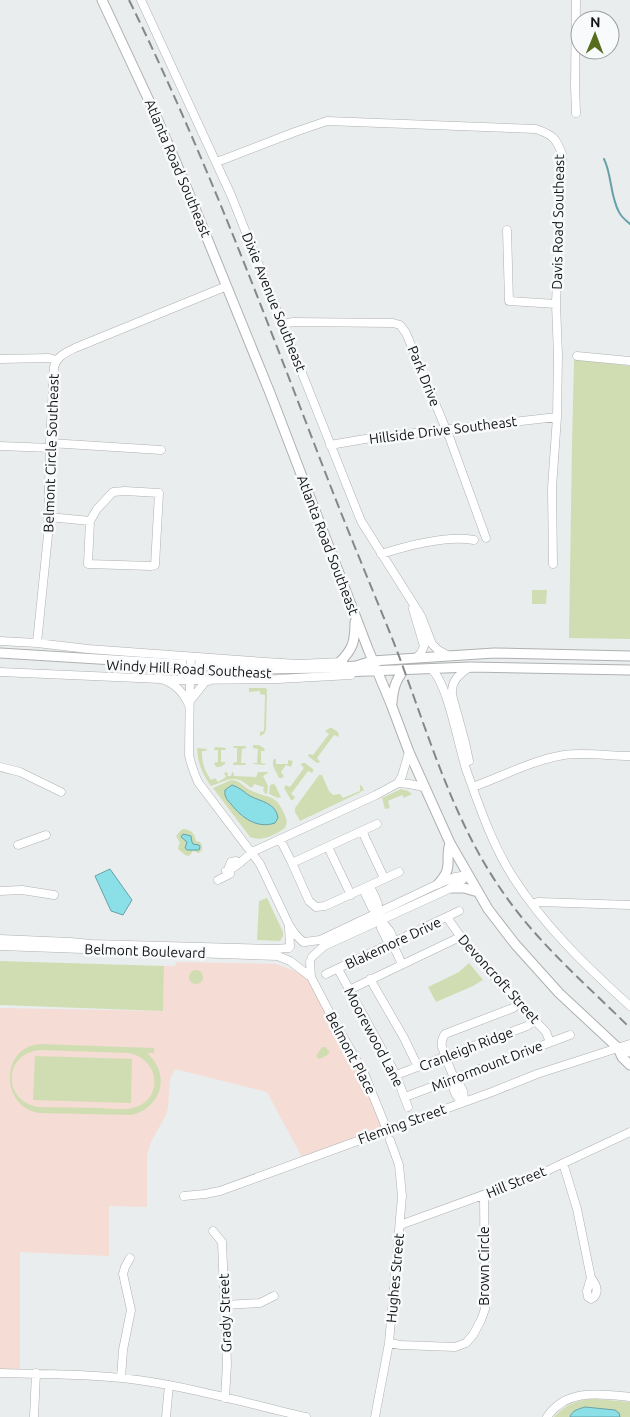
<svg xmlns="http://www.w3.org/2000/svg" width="630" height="1417" viewBox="0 0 630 1417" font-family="Ubuntu,sans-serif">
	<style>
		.education { fill: #f5dcd4 }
		.green { fill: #d0ddb2; fill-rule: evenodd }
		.water { fill: #8be0e8; stroke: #67a2a8 }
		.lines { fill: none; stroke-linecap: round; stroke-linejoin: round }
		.stream { stroke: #67a2a8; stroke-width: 2 }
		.minor-casing { stroke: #aeb0b2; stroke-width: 9 }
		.major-casing { stroke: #aeb0b2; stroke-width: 11 }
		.minor { stroke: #fff; stroke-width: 8 }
		.major { stroke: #fff; stroke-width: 9 }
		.rail { stroke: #868888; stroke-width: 2; stroke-dasharray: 10 5; stroke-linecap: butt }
		.minor-bridge-casing { stroke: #aeb0b2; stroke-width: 9; stroke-linecap: butt }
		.minor-bridge { stroke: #fff; stroke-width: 8 }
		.labels { text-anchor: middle; stroke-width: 5; stroke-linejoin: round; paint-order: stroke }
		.street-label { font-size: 14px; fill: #121313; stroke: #f8fafc }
	</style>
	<rect width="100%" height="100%" fill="#eaedee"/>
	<!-- education -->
	<path class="education" d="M176 962 276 964 311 977 357 1061 387 1130 304 1161 267 1092 175 1069 170 1079 168 1108 166 1115 151 1142 147 1155V1207L109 1206V1256L20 1252V1373H0V1008L163 1011 164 966H175Z"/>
	<!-- green -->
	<path class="green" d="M574 359 630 366V639L569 638 572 442Z
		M532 590H547L546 604H532Z
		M249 688H266L267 690 266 730 264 734 260 736V732L264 731 265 695 260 694V691L249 692Z
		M330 728H332L338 732 339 737 334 735 317 758 320 762 317 763 309 757 308 755 310 754 313 755 329 734 325 731Z
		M253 745H259L264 748 265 751H261V763L266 764 265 765 253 764V763H257L258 749 253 748Z
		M234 746H246V748L242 749 241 763H246L245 765H233V763L237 762V748H233Z
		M215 747 226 748 225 750H221V762H225V764L220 767H216L214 763 218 762V750H214Z
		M198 748 207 749 206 751H202C202 763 204 770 211 780L215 778 218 782 226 777 224 773 227 772 228 776H231L232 772H233L234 776 256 777 258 772H267L268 773 263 776 268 786 267 794 264 793 265 792 263 791 264 787 254 784 253 787H251V788C235 773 229 780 211 786 202 774 198 763 197 749Z
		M274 759H276V764H288V760L293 761 291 767 286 765 281 772 284 776 282 778H279L273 766V761Z
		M302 763H305L313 769V772L312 773 308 771 291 794 295 797 293 800H291L284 788 286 785 290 787 304 768 301 765Z
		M319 775H322L329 791 333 795 340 794 343 798 360 791V785L362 786 364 791H361V792L300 821 295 812V808Z
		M231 780C241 780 244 788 252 791 269 799 275 793 284 813 286 818 288 822 285 828 275 835 262 842 250 837L213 788Z
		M273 784 275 785 281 797 278 798 269 794 270 785Z
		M401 789 408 791 412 794 404 798 402 795 388 801 390 808 385 809 382 798Z
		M183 829C190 829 195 833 196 841L200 842 202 845V850L199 853 193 851 189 856 185 855 178 849 179 844 180 843 176 836 180 831Z
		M267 898 283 932V936L280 941 257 940 259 901Z
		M0 961 164 966 163 1011 0 1005Z
		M469 963 483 980 473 986 436 1002 428 987 459 972Z
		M189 977a7 7 0 1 1 14 0a7 7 0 1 1-14 0Z
		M40 1044 154 1048V1053H147C171 1074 162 1107 132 1115L39 1113C0 1107 0 1047 40 1044ZM40 1050 128 1053C161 1058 164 1102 132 1108 122 1110 111 1109 101 1108 80 1108 59 1107 39 1107 2 1102 3 1053 40 1050Z
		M322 1047H325L330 1052 326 1056 319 1059 316 1056Z
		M35 1056 132 1059 131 1103 33 1100Z
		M596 1399 630 1402V1417H554C565 1404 579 1399 596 1399Z"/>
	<!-- water -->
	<path class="water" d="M232 785C239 787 244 792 250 796 262 802 276 803 278 818L275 823C257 829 242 818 231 804 227 800 224 796 225 790Z
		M183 834 191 836 192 842 193 844 199 845 200 847 199 850H187L185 848 187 842 181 837Z
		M110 869 132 900 123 915 111 911 95 876Z
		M585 1407 615 1410 619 1413 620 1417H570C572 1410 579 1409 585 1407Z"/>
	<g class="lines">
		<!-- stream -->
		<path class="stream" d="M604 159C612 175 610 196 619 212 621 217 627 221 630 224"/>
		<!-- minor casing -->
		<g class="minor-casing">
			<path id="minor" d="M141 0 231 195 361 521 421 616 432 644 438 650 449 656
				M576 113 575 86 576 0
				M217 162 295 132 327 121 536 129C553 135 556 138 562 154L556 304 558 355 557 417 552 488 553 564
				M507 230 509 301 556 304
				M283 324 293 322 393 323 400 325 406 333 450 439 486 538
				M577 356 630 361
				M0 359 49 358 56 360
				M50 443 161 450
				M330 445 371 438 557 417
				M0 446 51 448
				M125 491 159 493 155 565 151 566 88 564 90 521 97 509 113 492Z
				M49 517 90 521
				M381 554C406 546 448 535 474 540
				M413 609 424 646 421 653 416 658
				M0 641 37 643 88 649 265 662 298 664 343 662
				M37 643 48 535 50 443 54 367C57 356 65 353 75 348L227 286
				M431 669C448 682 459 750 467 772 480 808 492 844 513 877 544 926 587 967 630 1006
				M0 672 184 680 278 679 351 675
				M190 676 189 755C191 765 194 773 198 782L260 864 289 925 295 934 303 942
				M164 680C176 684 184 694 189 705
				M190 701 205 682 211 680
				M469 761 465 742 452 695C451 681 458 675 470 667
				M0 767 20 772 61 792
				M398 783 402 776 409 752
				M473 787C503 776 533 760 564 755 586 752 609 756 630 756
				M377 824 292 863 309 901 316 907 325 906 399 872
				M362 831 384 878
				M280 839 292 863
				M18 845 46 835
				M328 847 351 895
				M226 871C236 868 244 859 252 852L376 795 398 783 409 784 424 787
				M218 880 230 874 229 867 231 862 236 861 240 863
				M370 886C372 892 377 899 378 905 379 910 377 909 378 914 381 925 395 930 392 943
				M363 889 372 908 378 913
				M0 891 22 890 54 895
				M532 904 538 902 630 905
				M447 917C475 960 511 995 546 1032L550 1042
				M381 920V928L387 940 392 943 402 964
				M289 927 290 946
				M0 939 70 942 91 944 275 949 289 948
				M305 942 320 940 438 884 455 877 468 875
				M0 946 278 956 290 961 311 977
				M312 957 324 946 451 888 467 876
				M310 962 311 977 334 1021 364 1073 387 1130
				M338 969 396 1075 408 1107
				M326 974 459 911
				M370 979 404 1038 418 1067
				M349 990 460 937
				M396 1075 527 1026 535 1020
				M454 1079C451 1087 455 1097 463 1102 466 1088 459 1086 454 1077 449 1068 446 1057 442 1047 441 1042 442 1038 445 1034L513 1008 519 1003
				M405 1097 570 1035
				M563 1163 577 1209 591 1278
				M184 1196 205 1194 220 1191 492 1092 537 1074 630 1044
				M400 1225 538 1175 630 1132
				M213 1231 222 1242 227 1364 225 1398
				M591 1278C596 1284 599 1291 594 1297L591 1299 588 1297 587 1291Z
				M224 1305 260 1303 274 1296
				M389 1343 401 1345 455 1347 466 1343 473 1335 481 1320 485 1309 484 1195
				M0 1373C46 1374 93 1374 138 1380 195 1388 250 1404 306 1417
				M121 1378 123 1350 131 1310 123 1274 125 1267 130 1258
				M34 1417 36 1373
				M166 1417 169 1385
				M375 1417 389 1343 402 1196 399 1165 390 1140
				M547 1417C566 1388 600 1394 630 1397"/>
		</g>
		<!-- major casing -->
		<g class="major-casing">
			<path id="major" d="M102 0 152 107 183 179 270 393 368 649 391 704 409 752 450 843 488 909 515 944 559 993 618 1048 622 1057 630 1065
				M0 653 261 669 329 668 356 666 372 661 494 653 630 656
				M339 663C353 649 355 642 355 622
				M343 672 470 667 630 670
				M392 703C393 691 395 680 404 670
				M438 884C455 866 444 860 450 843
				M451 888H464L478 892
				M618 1048 630 1052"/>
		</g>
		<!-- minor -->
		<use href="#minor" class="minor"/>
		<!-- major -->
		<use href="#major" class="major"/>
		<!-- rail -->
		<path class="rail" d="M129 0C205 154 265 316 327 477 347 529 369 581 390 633 424 718 448 812 500 888 536 942 585 983 630 1028"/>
		<!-- minor-bridge casing -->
		<g class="minor-bridge-casing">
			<path id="minor-bridge" d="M190 673 191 660"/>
		</g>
		<!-- minor-bridge -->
		<use href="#minor-bridge" class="minor-bridge"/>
	</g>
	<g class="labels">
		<!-- street labels -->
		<g class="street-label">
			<text transform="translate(178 168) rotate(67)" y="5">Atlanta Road Southeast</text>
			<text transform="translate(558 222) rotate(-89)" y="5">Davis Road Southeast</text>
			<text transform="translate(274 302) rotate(68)" y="5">Dixie Avenue Southeast</text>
			<text transform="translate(424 376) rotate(68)" y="5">Park Drive</text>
			<text transform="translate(443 430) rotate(-7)" y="5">Hillside Drive Southeast</text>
			<text transform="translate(51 453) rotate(-88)" y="5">Belmont Circle Southeast</text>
			<text transform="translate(328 545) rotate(69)" y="5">Atlanta Road Southeast</text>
			<text transform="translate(189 669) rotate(3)" y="5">Windy Hill Road Southeast</text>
			<text transform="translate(393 943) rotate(-25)" y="5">Blakemore Drive</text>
			<text transform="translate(145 951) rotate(2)" y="5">Belmont Boulevard</text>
			<text transform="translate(499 979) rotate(48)" y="5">Devoncroft Street</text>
			<text transform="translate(374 1037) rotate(62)" y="5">Moorewood Lane</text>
			<text transform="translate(466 1049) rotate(-21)" y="5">Cranleigh Ridge</text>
			<text transform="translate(351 1053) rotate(62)" y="5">Belmont Place</text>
			<text transform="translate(487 1066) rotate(-21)" y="5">Mirrormount Drive</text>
			<text transform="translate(402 1124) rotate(-20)" y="5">Fleming Street</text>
			<text transform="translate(516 1182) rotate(-22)" y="5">Hill Street</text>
			<text transform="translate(484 1266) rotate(-90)" y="5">Brown Circle</text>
			<text transform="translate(395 1278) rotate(-85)" y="5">Hughes Street</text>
			<text transform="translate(225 1313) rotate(-92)" y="5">Grady Street</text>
		</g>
	</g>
	<!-- north arrow -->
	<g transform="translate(595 35) rotate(1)"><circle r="24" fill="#f8fafc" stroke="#9c9e9f"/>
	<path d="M0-4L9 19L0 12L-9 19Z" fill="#576d1c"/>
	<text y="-8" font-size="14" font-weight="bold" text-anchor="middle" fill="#121313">N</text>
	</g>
</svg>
